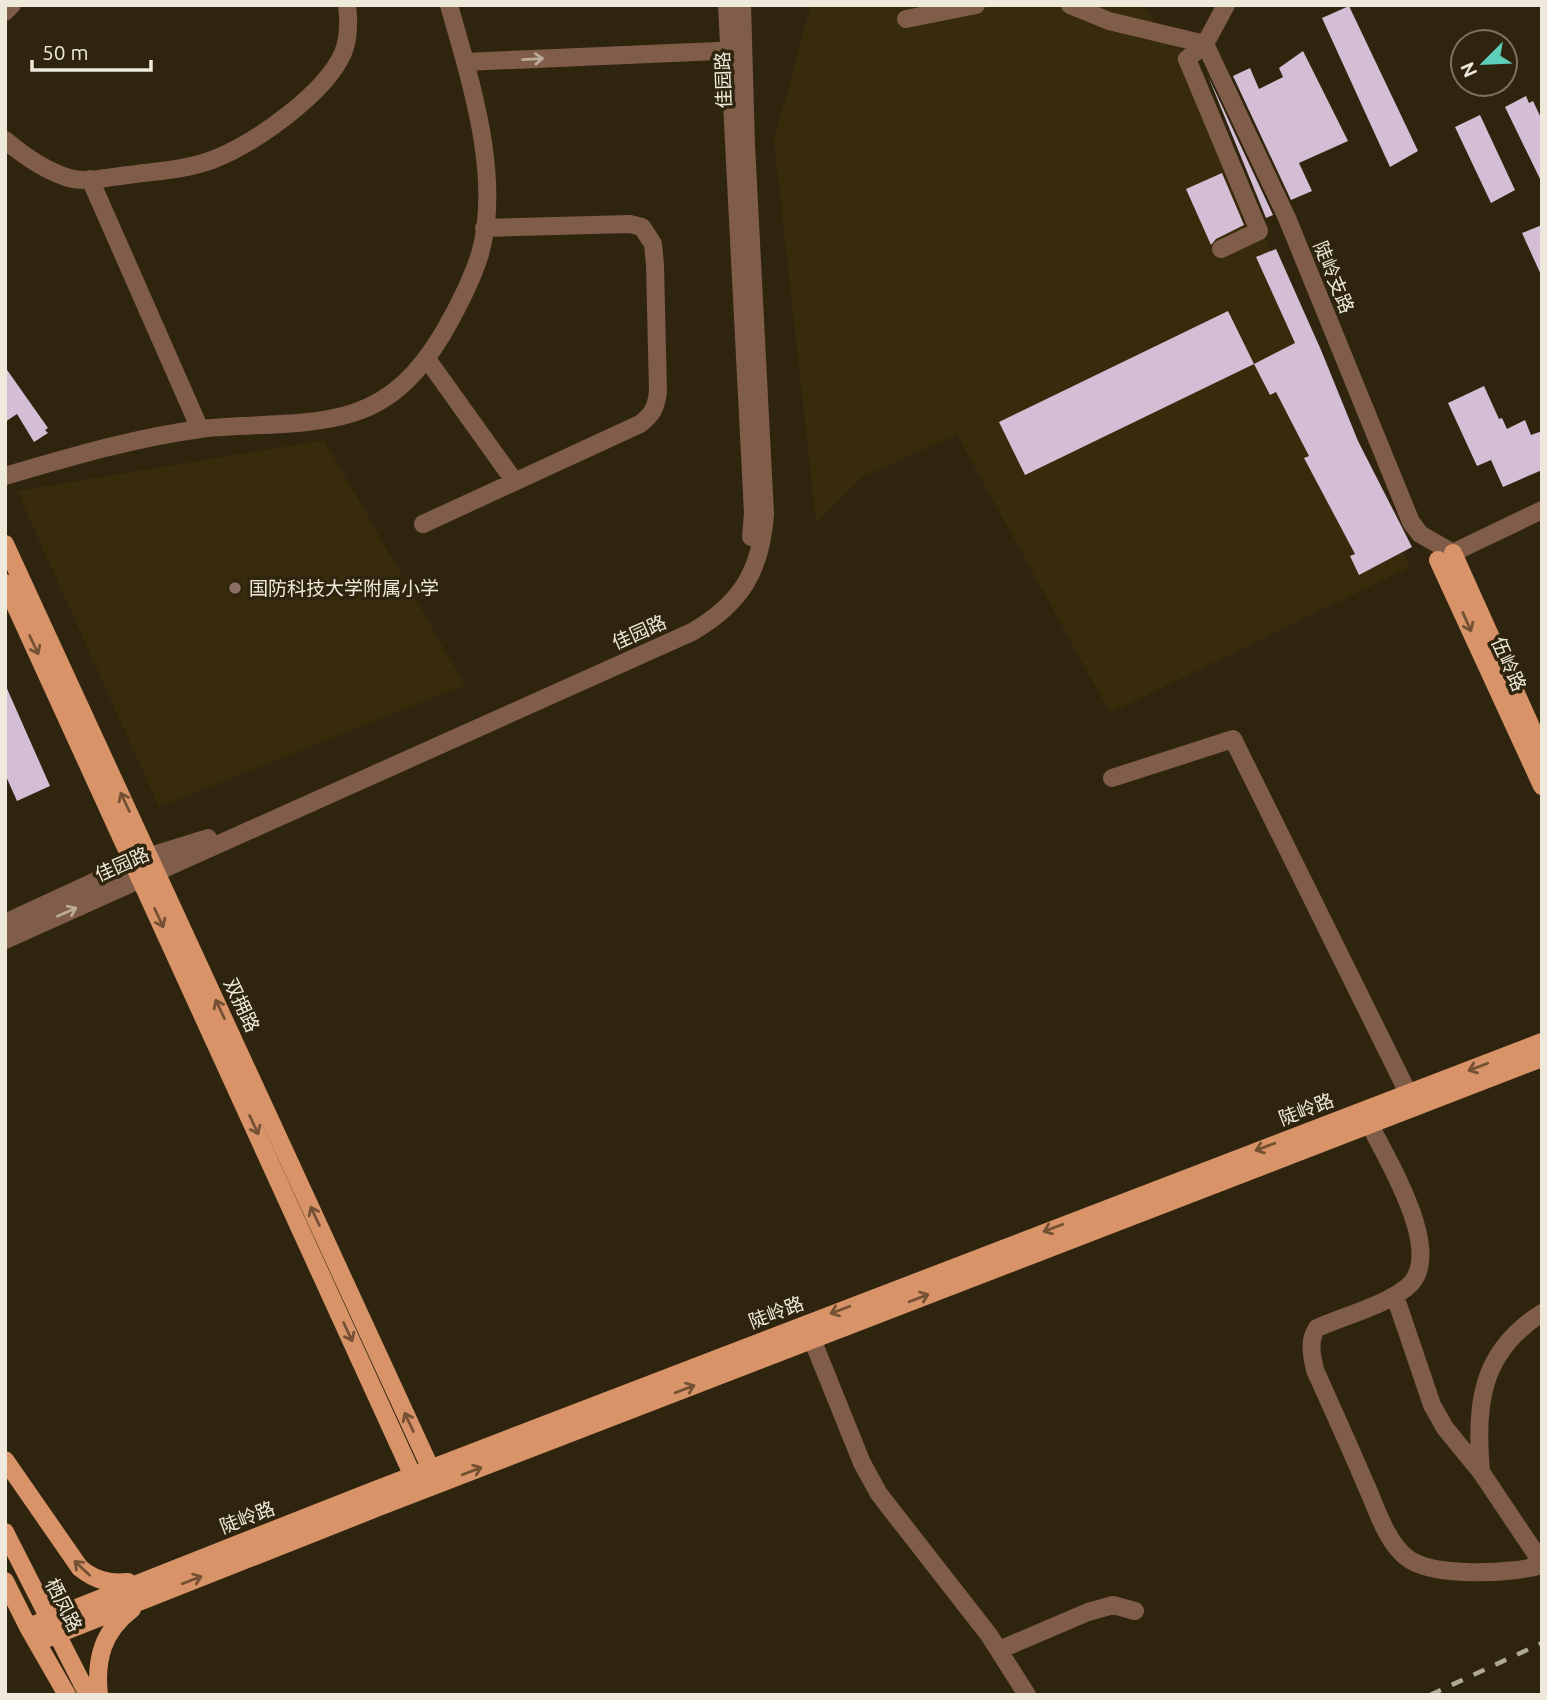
<svg xmlns="http://www.w3.org/2000/svg" width="1547" height="1700" viewBox="0 0 1547 1700" font-family="Ubuntu,'Noto Sans SC',sans-serif">
	<style>
		.built { fill: #372b0b }
		.building { fill: #d4bed5 }
		.lines { fill: none; stroke-linecap: round; stroke-linejoin: round }
		.minor { stroke: #805d49; stroke-width: 18 }
		.major { stroke: #d99368; stroke-width: 18 }
		.rail { stroke: #afa997; stroke-width: 4.5; stroke-dasharray: 12 12; stroke-linecap: butt }
		.oneway { stroke: #bcaa99 }
		.oneway2 { stroke: #735132 }
		.education-dot { fill: #8d6e63; stroke: #2f250e; stroke-width: 2.5 }
		.labels { text-anchor: middle; stroke-width: 7; stroke-linejoin: round; paint-order: stroke }
		.street-label { font-size: 19px; fill: #eee9da; stroke: #2f250e }
		.poi-label { font-size: 19px; fill: #eee9da; stroke: #2f250e; text-anchor: start }
	</style>
	<rect width="100%" height="100%" fill="#2f250e"/>
	<!-- built -->
	<path class="built" d="M811 5H1142L1187 59 1410 567 1110 713 957 435 864 476 816 523 774 140Z
		M324 440 465 685 159 807 17 491Z"/>
	<!-- building -->
	<path class="building" d="M1349 6 1418 151 1390 167 1322 18Z
		M1303 51 1348 141 1299 163 1312 191 1291 200 1233 76 1250 68 1259 89 1283 77 1279 68Z
		M1208 76 1273 215 1266 218Z
		M1526 96 1529 103 1533 101 1542 120V183L1505 107Z
		M1480 115 1515 190 1491 203 1455 127Z
		M1222 173 1244 225 1216 239 1211 245 1186 189Z
		M1542 225V277L1522 233Z
		M1276 249 1321 350 1358 441 1412 547 1359 575 1350 556 1355 554 1304 458 1309 456 1276 392 1270 395 1254 364 1295 343 1256 257Z
		M1228 311 1254 364 1025 475 999 422Z
		M5 367 48 428 45 430 48 433 34 442 17 414 5 422Z
		M1484 386 1499 419 1502 418 1507 429 1525 420 1531 435 1542 431V470L1503 487 1491 460 1477 466 1448 403Z
		M5 684 50 786 17 801 5 774Z"/>
	<g class="lines">
		<!-- minor -->
		<path class="minor" d="M727 5 753 513 751 537
			M1070 5 1109 21 1205 44
			M5 12 12 5
			M906 19 976 5
			M1205 44 1287 218 1411 522 1420 534 1453 553
			M465 62 741 50
			M5 140C24 156 45 171 69 178 87 183 110 177 128 175 156 171 185 170 212 160 254 144 325 94 343 53 349 38 349 21 347 5
			M90 179 200 429
			M1221 249 1259 231 1187 59 1205 44 1226 5
			M427 359 515 482
			M5 476C70 457 134 438 200 429 249 423 306 428 353 413 394 400 420 371 442 335 457 309 471 283 480 254 502 176 470 80 449 5
			M423 524 640 424C652 415 656 408 658 392L655 265 653 244 642 227 630 224 484 228
			M1444 557 1542 510
			M1112 778 1233 739 1415 1107
			M5 923 150 856 208 838
			M5 940 692 632C742 603 761 570 765 514L746 145 742 5
			M1370 1125C1387 1160 1448 1257 1406 1288 1381 1307 1346 1315 1317 1328 1308 1341 1312 1356 1315 1370 1332 1408 1349 1445 1365 1483 1376 1506 1385 1540 1406 1557 1431 1578 1511 1574 1542 1565
			M1395 1296 1432 1405 1445 1428 1481 1472 1542 1563
			M812 1339 862 1463 879 1494 989 1635 1027 1695
			M1481 1472C1475 1406 1480 1352 1542 1313
			M999 1650 1088 1612 1113 1605 1135 1611"/>
		<!-- major -->
		<path class="major" d="M5 544 435 1478
			M1453 553 1542 751
			M1438 560 1542 786
			M5 583 418 1487
			M5 1460 80 1568C95 1580 109 1584 128 1582
			M5 1532 88 1695
			M5 1581 28 1627 67 1695
			M28 1627 375 1490 1542 1042
			M38 1642 379 1507 1542 1058
			M99 1695C95 1659 103 1631 132 1609"/>
		<!-- rail -->
		<path class="rail" d="M1430 1695 1542 1643"/>
	</g>
	<!-- one-way arrows -->
	<defs><path id="oneway-shaft" d="M-6 0H5M1.5-3L5.5 0L1.5 3" fill="none" stroke-width="1.6" stroke-linecap="round" stroke-linejoin="round" transform="scale(1.75)"/></defs>
	<g class="oneway">
		<use href="#oneway-shaft" transform="translate(533 59) rotate(-3)"/>
		<use href="#oneway-shaft" transform="translate(67 912) rotate(-24)"/>
	</g>
	<g class="oneway2">
		<use href="#oneway-shaft" transform="translate(1467 622) rotate(66)"/>
		<use href="#oneway-shaft" transform="translate(34 645) rotate(65)"/>
		<use href="#oneway-shaft" transform="translate(125 802) rotate(-115)"/>
		<use href="#oneway-shaft" transform="translate(159 918) rotate(65)"/>
		<use href="#oneway-shaft" transform="translate(220 1009) rotate(-115)"/>
		<use href="#oneway-shaft" transform="translate(1478 1067) rotate(159)"/>
		<use href="#oneway-shaft" transform="translate(254 1125) rotate(65)"/>
		<use href="#oneway-shaft" transform="translate(1265 1147) rotate(159)"/>
		<use href="#oneway-shaft" transform="translate(315 1216) rotate(-115)"/>
		<use href="#oneway-shaft" transform="translate(1053 1228) rotate(159)"/>
		<use href="#oneway-shaft" transform="translate(919 1298) rotate(-21)"/>
		<use href="#oneway-shaft" transform="translate(840 1310) rotate(159)"/>
		<use href="#oneway-shaft" transform="translate(348 1332) rotate(65)"/>
		<use href="#oneway-shaft" transform="translate(685 1389) rotate(-21)"/>
		<use href="#oneway-shaft" transform="translate(409 1422) rotate(-115)"/>
		<use href="#oneway-shaft" transform="translate(472 1471) rotate(-21)"/>
		<use href="#oneway-shaft" transform="translate(82 1568) rotate(-137)"/>
		<use href="#oneway-shaft" transform="translate(192 1580) rotate(-21)"/>
	</g>
	<!-- markers -->
	<circle class="education-dot" cx="235" cy="588" r="7"/>
	<g class="labels">
		<!-- street labels -->
		<g class="street-label">
			<text transform="translate(723 80) rotate(-92)" y="7">佳园路</text>
			<text transform="translate(1334 277) rotate(68)" y="7">陡岭支路</text>
			<text transform="translate(639 632) rotate(-24)" y="7">佳园路</text>
			<text transform="translate(1509 664) rotate(66)" y="7">伍岭路</text>
			<text transform="translate(122 864) rotate(-24)" y="7">佳园路</text>
			<text transform="translate(242 1005) rotate(65)" y="7">双拥路</text>
			<text transform="translate(1306 1109) rotate(-21)" y="7">陡岭路</text>
			<text transform="translate(776 1312) rotate(-21)" y="7">陡岭路</text>
			<text transform="translate(247 1517) rotate(-21)" y="7">陡岭路</text>
			<text transform="translate(64 1605) rotate(63)" y="7">栖凤路</text>
		</g>
		<!-- poi labels -->
		<g class="poi-label">
			<text x="249" y="595">国防科技大学附属小学</text>
		</g>
	</g>
	<!-- border -->
	<rect width="1547" height="1700" fill="none" stroke="#eee9da" stroke-width="14"/>
	<!-- north arrow -->
	<g transform="translate(1484 63) rotate(246)"><circle r="33" fill="#2f250e" stroke="#7b7360" stroke-width="2"/>
	<path d="M0-5L12 26L0 18L-12 26Z" fill="#5dceb9"/>
	<text y="-10" font-size="19" font-weight="bold" text-anchor="middle" fill="#eee9da">N</text>
	</g>
	<!-- scale -->
	<path d="M32 60v10h119v-10" fill="none" stroke="#eee9da" stroke-width="3.5"/>
	<text x="42" y="60" font-size="21" fill="#eee9da" stroke="#2f250e" stroke-width="5" paint-order="stroke">50 m</text>
</svg>
